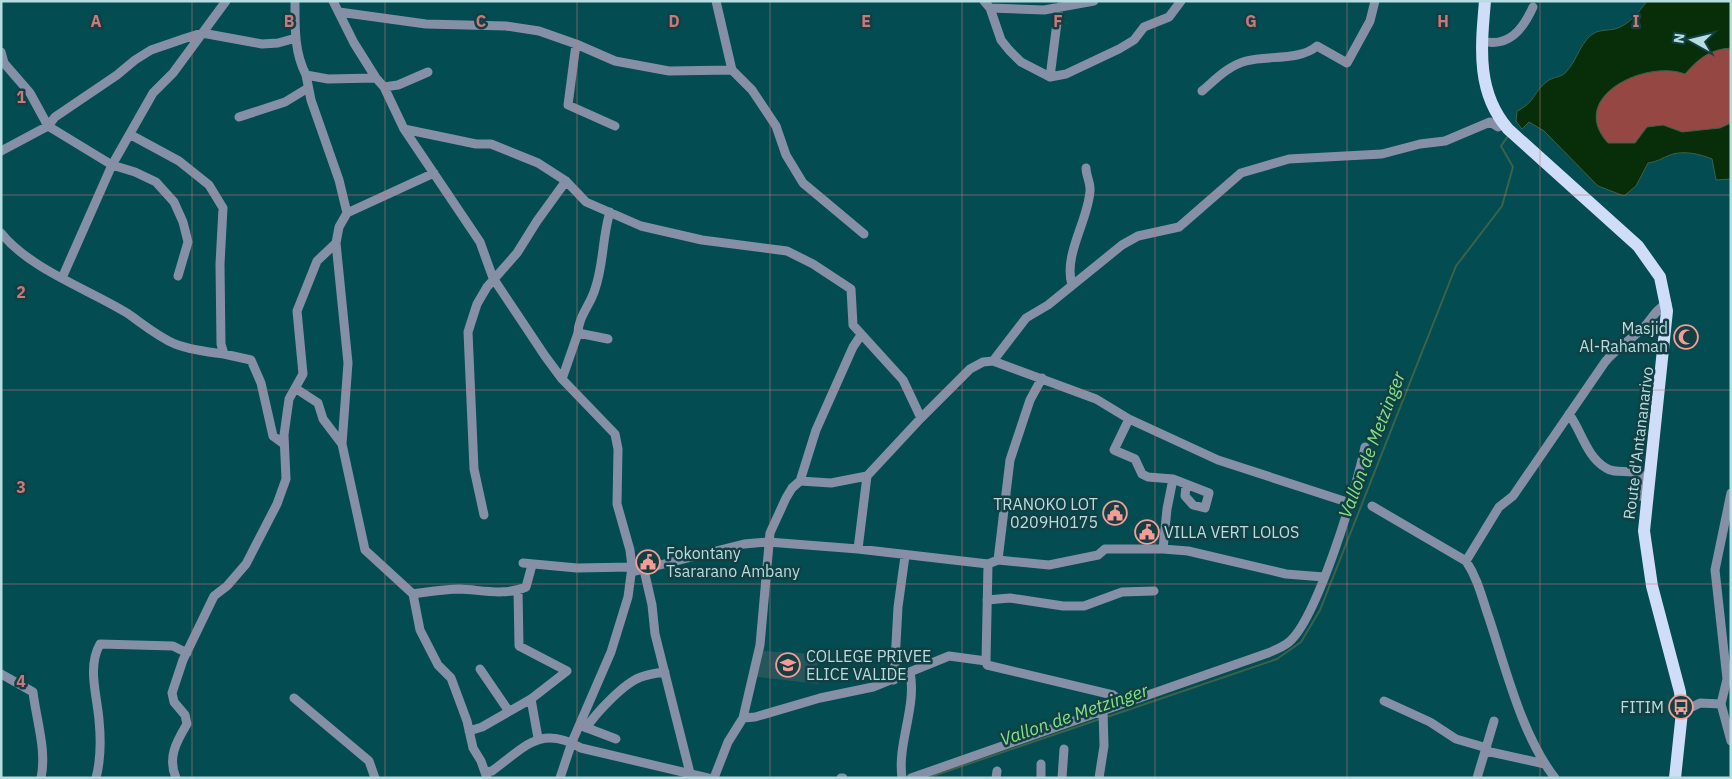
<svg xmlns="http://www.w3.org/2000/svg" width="1732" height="779" viewBox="0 0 1732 779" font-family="'IBM Plex Sans',sans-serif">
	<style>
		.built { fill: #24565b }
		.green { fill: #954744 }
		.water { fill: #072d09; stroke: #3c624a }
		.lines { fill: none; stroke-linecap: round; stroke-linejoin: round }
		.stream { stroke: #3c624a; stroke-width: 2 }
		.minor { stroke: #8590a7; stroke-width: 9 }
		.major { stroke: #cfddf8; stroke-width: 12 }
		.grid { fill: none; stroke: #c8797b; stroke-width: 1; stroke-opacity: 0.55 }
		.labels { text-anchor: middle; stroke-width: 5; stroke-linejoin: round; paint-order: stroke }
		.poi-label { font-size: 16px; fill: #b7dde1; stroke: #133f43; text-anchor: end }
		.street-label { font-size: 16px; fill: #b7dde1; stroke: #133f43 }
		.water-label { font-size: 18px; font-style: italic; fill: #85e285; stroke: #133f43 }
		.grid-label { font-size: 16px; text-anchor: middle; font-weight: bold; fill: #c8797b; stroke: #133f43; stroke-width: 5; stroke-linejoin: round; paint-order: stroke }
	</style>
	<rect width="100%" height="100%" fill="#024c52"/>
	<!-- built -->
	<path class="built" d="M762 651 817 654 818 684 757 677Z"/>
	<!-- green -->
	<path class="green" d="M1717 48H1731V123L1720 128 1682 132 1663 125 1635 143H1608C1566 96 1646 59 1685 74L1698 59Z"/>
	<!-- water -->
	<path class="water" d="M1647 1H1731V48C1710 49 1698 59 1685 74 1646 59 1566 97 1608 143H1635L1647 127 1663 125 1682 132 1720 128 1731 123V179L1716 180 1712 159C1700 154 1683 150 1670 155 1662 158 1657 162 1648 163L1636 186 1624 196 1598 186 1544 131 1529 122 1522 129 1516 121 1517 111C1536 102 1533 91 1549 80 1554 77 1562 77 1566 72 1577 61 1581 39 1596 32 1602 30 1610 30 1615 29 1629 25 1639 12 1647 1Z"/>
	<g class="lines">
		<!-- stream -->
		<path class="stream" d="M1107 717 1277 659 1301 642 1320 610 1456 266 1502 206 1513 167 1501 146 1509 135
			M927 778 1100 719"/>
		<!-- minor -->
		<path class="minor" d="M295 1C295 27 294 52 306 75L328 79 376 78 384 87 404 129 480 242 493 278 545 356 562 379 615 434 618 449 617 504 630 550 632 567 628 597 611 652 572 742 560 778
			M333 1 354 43 376 78
			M716 1 732 70 752 90 776 126 786 155 803 183 864 234
			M984 1 990 8 1001 40 1009 50 1021 62 1050 77 1066 74 1119 49 1134 40 1144 27 1169 17 1181 1
			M990 8 1044 10 1094 1
			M339 12 426 24 506 26 539 31 576 44 615 61 669 71 732 70
			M1482 41C1509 48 1523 29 1533 7
			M576 44 568 105 615 126
			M1 52 4 63 30 93 48 126 112 165 135 172 156 182 174 202 183 222 188 242 178 276
			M306 75 311 100 339 180 347 213
			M1050 77 1059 7
			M384 87 398 85 428 72
			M1202 91C1216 79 1228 66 1246 61 1268 55 1300 61 1317 46L1347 63 1370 21 1375 1
			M239 117 285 102 308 88
			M404 129 476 144H491L538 163 566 181 586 202 641 226 702 240 787 251 813 264 851 289 853 325 903 380 921 418
			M131 135 179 161 209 185 223 208 220 264 221 344 224 354 251 360 261 383 273 436 284 444
			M1 151 48 126 55 117 117 75 135 60 151 50 186 38 202 33 262 44 278 43 296 38
			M434 173 347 213 339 227 336 243 348 363 342 444 365 550 413 594 420 630 438 665 451 678 467 721 473 748 481 761 487 778
			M1 233C30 269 88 289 127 313 143 324 157 336 175 344 191 350 207 352 224 354
			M62 278 112 165 153 93 173 73 226 1
			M1072 285C1063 255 1088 221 1090 191 1091 183 1086 176 1086 168
			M578 333 608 339
			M993 361 1026 318 1048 305 1122 245 1138 236 1179 227 1241 173 1289 159 1382 154 1420 144 1445 141 1490 122 1498 127 1503 123
			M562 379 578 333C578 317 591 304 595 289 604 264 602 237 610 212
			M295 388 318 403 323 419 342 444
			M1569 414C1582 432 1586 456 1606 468 1616 475 1631 468 1641 475L1640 496 1646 497
			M1129 419 1114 450 1135 459 1142 474 1148 477 1173 479 1209 493 1205 508 1193 505 1185 496 1186 485
			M800 481 831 483 867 476
			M1372 506 1466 561
			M484 515 474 469 468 332 477 304 487 287 517 253 537 221 566 181
			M858 549 867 476 921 418 970 369 983 362 993 361 1096 399 1129 419 1218 460 1350 503
			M1163 549 1167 509 1173 479
			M998 560 1010 460 1030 400 1042 378
			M523 563 577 568 632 567
			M644 570 652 605 655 634 690 773
			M632 572 744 544 768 542 858 549 988 564 998 560 1049 565 1098 555 1105 549H1163L1188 551 1286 574 1324 577
			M413 594C428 592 444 589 460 589 482 590 505 596 526 587L532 565
			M987 600 1010 598 1063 606H1084L1122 592 1154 591
			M986 661 988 564
			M480 669 508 710
			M1 674 33 692C36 719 47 750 41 778
			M894 680 898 607 905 556
			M294 698 369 761 375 778
			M531 699 538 738
			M1384 701 1430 722 1456 739 1487 748
			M1721 704 1731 741
			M1682 712 1700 703 1721 704 1727 679 1715 570 1731 493
			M743 718 760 645 770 533 786 498 792 488 800 481 816 430 853 347 861 335
			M582 726 616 739
			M586 728C597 712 624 683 641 677 649 674 657 673 665 672
			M469 731 482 727 531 699 567 671 519 646 518 590
			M1486 751 1545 764
			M485 772 492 771C524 748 540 724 581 748L708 778
			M96 778C101 759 101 740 99 720 97 695 87 667 100 644L173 646 187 653
			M176 778C167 757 177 741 187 724L185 715 174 702 172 693 183 660 214 596 227 586 246 564 277 504 286 479 284 435 289 399 303 374 297 311 317 261 336 243
			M714 778 728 742 743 718 755 717 820 698 873 687 949 656 986 661 987 665 1113 695 1125 703
			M841 778H843
			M902 778C897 743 917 707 910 672
			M911 778 1268 653C1275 650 1283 647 1289 642 1317 619 1357 486 1365 447
			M996 778 997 771
			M1041 778V764
			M1062 778 1064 749
			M1099 778 1104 746 1103 710
			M1477 778 1494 721
			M1555 778C1522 736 1506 669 1489 618 1482 598 1478 579 1466 561L1499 507 1513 496 1605 362C1616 349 1629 341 1642 329 1651 321 1655 309 1667 304"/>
		<!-- major -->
		<path class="major" d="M1485 1C1481 47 1476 92 1508 129L1638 246 1660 277 1667 311 1644 531 1652 586 1680 692 1682 712 1675 778"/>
	</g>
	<!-- grid -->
	<path class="grid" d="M192 1V778M385 1V778M577 1V778M770 1V778M962 1V778M1155 1V778M1347 1V778M1540 1V778M1 195H1731M1 390H1731M1 584H1731"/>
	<!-- icons -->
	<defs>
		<g id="mosque-ring" transform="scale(1.25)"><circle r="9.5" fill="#133f43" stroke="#f59c96" stroke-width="1.5"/><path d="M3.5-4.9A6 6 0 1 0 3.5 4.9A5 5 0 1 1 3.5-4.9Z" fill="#f59c96"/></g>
		<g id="civic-ring" transform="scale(1.25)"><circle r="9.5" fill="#133f43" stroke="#f59c96" stroke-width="1.5"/><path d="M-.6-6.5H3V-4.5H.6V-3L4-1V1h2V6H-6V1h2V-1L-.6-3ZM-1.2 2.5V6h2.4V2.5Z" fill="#f59c96"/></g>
		<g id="school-ring" transform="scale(1.25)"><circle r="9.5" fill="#133f43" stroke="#f59c96" stroke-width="1.5"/><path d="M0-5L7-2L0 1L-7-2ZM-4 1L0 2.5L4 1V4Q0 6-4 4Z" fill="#f59c96"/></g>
		<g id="bus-ring" transform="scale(1.25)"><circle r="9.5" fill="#133f43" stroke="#f59c96" stroke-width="1.5"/><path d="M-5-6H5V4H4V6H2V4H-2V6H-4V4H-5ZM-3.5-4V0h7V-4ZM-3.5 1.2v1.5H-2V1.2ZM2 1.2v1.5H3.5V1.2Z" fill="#f59c96"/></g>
	</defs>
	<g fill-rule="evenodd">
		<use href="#mosque-ring" x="1686" y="337"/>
		<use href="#civic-ring" x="1115" y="513"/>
		<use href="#civic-ring" x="1147" y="532"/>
		<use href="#civic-ring" x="648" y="562"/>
		<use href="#school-ring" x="788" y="665"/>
		<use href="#bus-ring" x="1681" y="707"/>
	</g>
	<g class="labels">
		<!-- poi labels -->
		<g class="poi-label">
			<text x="1668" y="334">Masjid<tspan x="1668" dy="18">Al-Rahaman</tspan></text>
			<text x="1098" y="510">TRANOKO LOT<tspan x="1098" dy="18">0209H0175</tspan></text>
			<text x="1164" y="538" text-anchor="start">VILLA VERT LOLOS</text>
			<text x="666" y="559" text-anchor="start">Fokontany<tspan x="666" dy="18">Tsararano Ambany</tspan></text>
			<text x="806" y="662" text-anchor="start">COLLEGE PRIVEE<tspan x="806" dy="18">ELICE VALIDE</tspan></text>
			<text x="1664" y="713">FITIM</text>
		</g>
		<!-- street labels -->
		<g class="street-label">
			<text transform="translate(1638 443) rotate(-83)" y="6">Route d'Antananarivo</text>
		</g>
		<!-- water labels -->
		<g class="water-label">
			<text transform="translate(1372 445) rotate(-69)" y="6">Vallon de Metzinger</text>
			<text transform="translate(1074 715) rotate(-19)" y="6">Vallon de Metzinger</text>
		</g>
	</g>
	<g class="grid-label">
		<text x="96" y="27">A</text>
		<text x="289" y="27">B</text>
		<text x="481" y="27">C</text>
		<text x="674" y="27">D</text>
		<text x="866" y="27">E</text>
		<text x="1058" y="27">F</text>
		<text x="1251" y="27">G</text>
		<text x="1443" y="27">H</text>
		<text x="1636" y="27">I</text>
		<text x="21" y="103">1</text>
		<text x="21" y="298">2</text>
		<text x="21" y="493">3</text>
		<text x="21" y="687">4</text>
	</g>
	<!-- border -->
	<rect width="1732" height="779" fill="none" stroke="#b7dde1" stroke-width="5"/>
	<!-- north arrow -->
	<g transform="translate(1692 40) rotate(278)" stroke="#133f43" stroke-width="4" paint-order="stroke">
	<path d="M0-4L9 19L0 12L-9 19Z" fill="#b7dde1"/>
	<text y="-8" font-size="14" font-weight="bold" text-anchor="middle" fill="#b7dde1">N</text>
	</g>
</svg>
